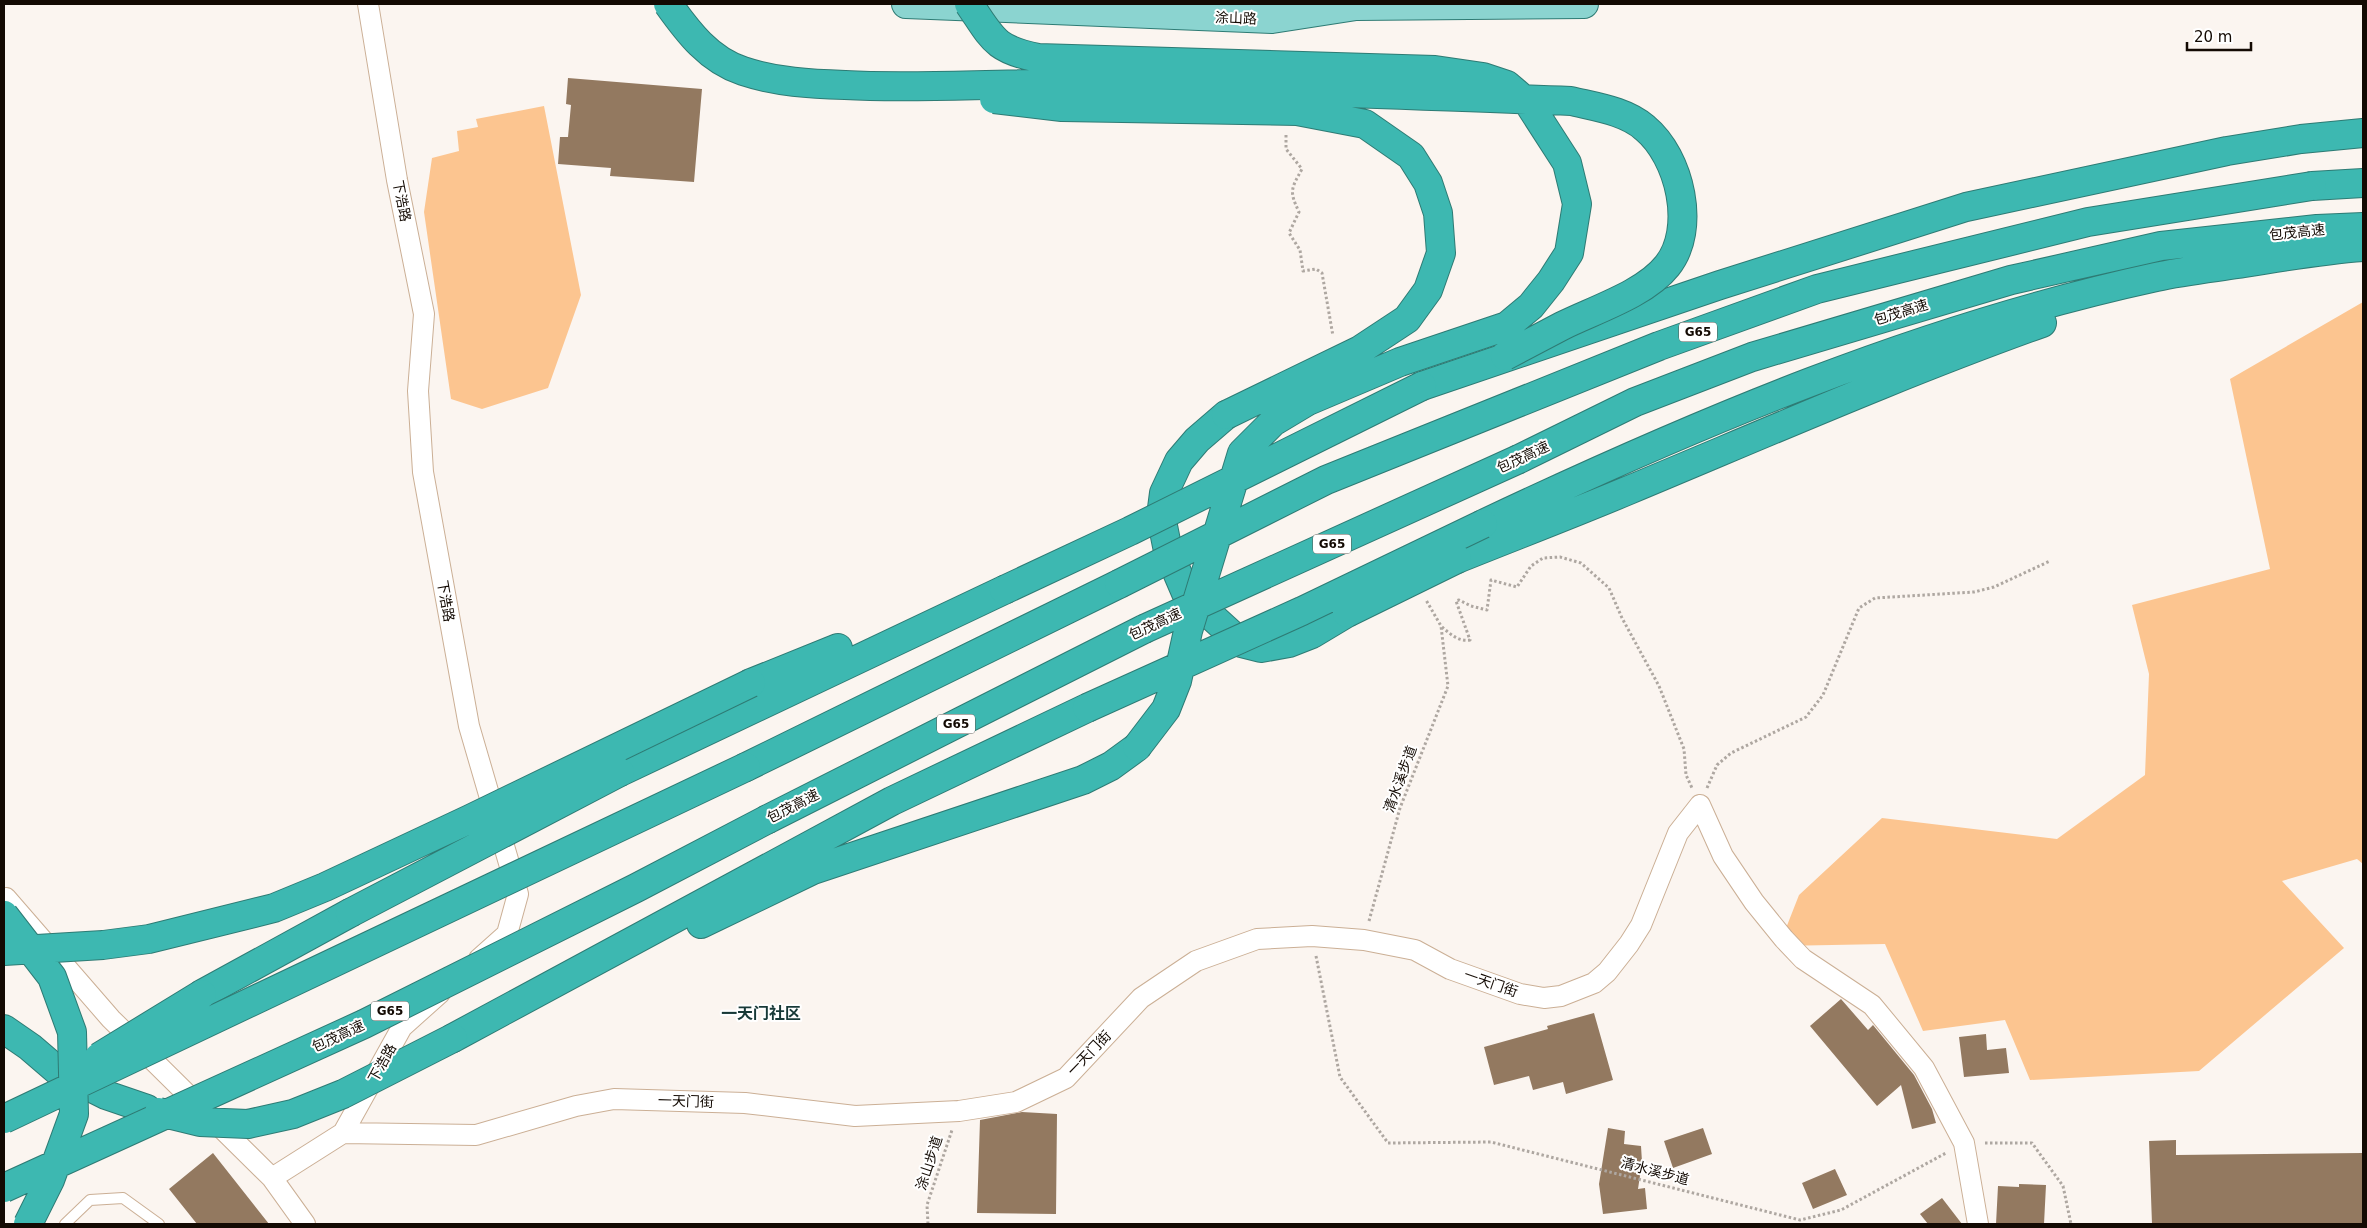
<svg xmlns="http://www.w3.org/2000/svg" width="2367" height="1228" viewBox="0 0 2367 1228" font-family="'DejaVu Sans','Noto Sans SC',sans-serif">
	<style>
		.green { fill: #fcc590 }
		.building { fill: #937960 }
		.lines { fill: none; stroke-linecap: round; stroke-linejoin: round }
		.service-casing { stroke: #cbaf95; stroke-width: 12 }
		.minor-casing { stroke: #cbaf95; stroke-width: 22 }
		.primary-casing { stroke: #2e7b74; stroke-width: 30 }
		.motorway-casing { stroke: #2e7b74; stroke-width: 30 }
		.path { stroke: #aea7a1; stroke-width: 3; stroke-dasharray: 2.5 2.5; stroke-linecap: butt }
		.service { stroke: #fff; stroke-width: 10 }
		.minor { stroke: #fff; stroke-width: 20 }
		.primary { stroke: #8bd4d0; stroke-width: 28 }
		.motorway { stroke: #3db8b1; stroke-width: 28 }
		.motorway-bridge-casing { stroke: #2e7b74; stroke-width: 30; stroke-linecap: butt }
		.motorway-bridge { stroke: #3db8b1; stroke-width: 28 }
		.labels { text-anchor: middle; stroke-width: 4; stroke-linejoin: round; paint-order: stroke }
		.shield { fill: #fff; stroke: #5a544f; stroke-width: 1 }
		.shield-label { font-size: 12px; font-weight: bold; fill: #130a03 }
		.street-label { font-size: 14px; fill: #130a03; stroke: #fff }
		.quarter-label { font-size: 16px; font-weight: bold; fill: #173937; stroke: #fff }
	</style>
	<rect width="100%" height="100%" fill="#fbf5f0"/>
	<!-- green -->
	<path class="green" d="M544 106 581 295 548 388 482 409 451 399 424 212 432 158 459 151 457 131 478 127 476 119Z
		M2363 302V864L2357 859 2282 881 2344 948 2199 1071 2030 1080 2005 1020 1923 1031 1885 944 1779 946 1799 895 1882 818 2057 839 2145 775 2149 674 2132 605 2270 569 2230 379Z"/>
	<!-- building -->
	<path class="building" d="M568 78 702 89 694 182 610 176 611 168 558 164 560 137H568L571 105 566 104Z
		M1841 999 1868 1030 1873 1025 1914 1075 1932 1109 1936 1123 1912 1129 1901 1085 1877 1106 1810 1026Z
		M1594 1013 1613 1080 1566 1094 1563 1082 1533 1090 1529 1076 1494 1085 1484 1047 1548 1029 1547 1026Z
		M1986 1034 1987 1050 2006 1048 2009 1073 1964 1077 1959 1037Z
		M1022 1112 1057 1114 1056 1214 977 1213 980 1120Z
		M1608 1128 1625 1131 1624 1144 1641 1146 1642 1162 1638 1189 1645 1188 1647 1209 1603 1214 1599 1184Z
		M1703 1128 1712 1154 1673 1168 1664 1141Z
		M2176 1140V1155L2363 1153V1224H2152L2149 1141Z
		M213 1153 269 1224H197L169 1189Z
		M1835 1169 1847 1195 1813 1209 1802 1183Z
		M2019 1184 2046 1185 2044 1224H1996L1998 1186 2019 1187Z
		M1942 1198 1962 1224H1928L1920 1214Z"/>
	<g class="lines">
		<!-- service casing -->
		<g class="service-casing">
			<path id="service" d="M65 1224 90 1200 123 1198 159 1224"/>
		</g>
		<!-- minor casing -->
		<g class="minor-casing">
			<path id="minor" d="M368 4 397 180 424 314 418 391 423 472 469 726 518 894 507 934 479 959
				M6 898 111 1019 272 1178 305 1224
				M343 1133 476 1135 576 1106 614 1099 745 1103 855 1116 959 1111 1016 1102 1066 1078 1141 998 1196 961 1257 939 1312 936 1364 940 1415 950 1450 969 1520 994 1544 998 1561 996 1594 983 1607 972 1629 944 1641 925 1678 833 1700 805 1723 856 1754 902 1784 939 1803 959 1872 1005 1924 1068 1964 1143 1978 1224
				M272 1178 343 1133 402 1027 440 993"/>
		</g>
		<!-- primary casing -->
		<g class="primary-casing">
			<path id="primary" d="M906 4 1272 19 1356 6 1584 4"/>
		</g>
		<!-- motorway casing -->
		<g class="motorway-casing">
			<path id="motorway" d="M2312 186 2363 183
				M1422 386 1720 285 1966 207 2227 151 2301 139 2363 133
				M1226 415 1197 440 1179 461 1164 493 1161 516 1168 551 1186 593 1241 643 1261 648 1289 643 1312 634 1347 613
				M1519 459 1635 402 1752 357 2011 280 2161 246 2317 229 2363 227
				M1483 524C1699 422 1921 328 2156 277 2183 271 2211 268 2238 264 2280 257 2321 250 2363 247
				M1457 559C1514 536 1572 514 1629 490 1766 433 1902 373 2042 323
				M751 683 838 648
				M746 767 1119 584
				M620 772 1004 590
				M768 819 1144 629
				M701 924 813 870 1083 780 1111 766 1137 747
				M202 994 350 913
				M4 1029 30 1047 58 1071 106 1095 147 1109
				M453 1038 892 801 1087 708"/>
		</g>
		<!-- path -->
		<path class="path" d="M1286 135V149L1302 169C1291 189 1289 191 1299 212L1289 233 1300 250 1303 271 1316 269 1322 273 1333 336
			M1442 627C1450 634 1459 642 1470 640L1456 601 1459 600 1471 606 1487 610 1491 580 1517 587 1531 566 1543 558 1560 557 1581 563 1609 588 1622 618 1659 686 1684 749 1686 775 1692 788
			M1707 788 1717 765 1731 753 1806 717 1823 695 1859 608 1875 598 1974 592 1994 587 2050 561
			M1369 921 1400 808 1448 686 1441 626 1426 600
			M1316 956 1340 1077 1388 1143 1491 1142 1800 1220 1841 1210 1946 1153
			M1985 1143H2032L2063 1186 2071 1224
			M928 1224 927 1205 952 1130"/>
		<!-- service -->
		<use href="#service" class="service"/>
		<!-- minor -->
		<use href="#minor" class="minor"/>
		<!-- primary -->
		<use href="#primary" class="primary"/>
		<!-- motorway -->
		<use href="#motorway" class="motorway"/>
		<!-- motorway-bridge casing -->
		<g class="motorway-bridge-casing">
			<path id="motorway-bridge" d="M668 4C688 32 709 60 743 71 776 82 811 84 845 85 918 89 992 83 1065 84 1234 88 1403 95 1571 101 1596 107 1626 111 1645 128 1680 157 1697 229 1667 266 1645 294 1594 310 1562 326 1543 336 1524 346 1505 356
				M969 4C993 39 994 49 1038 58L1435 70 1483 77 1507 85 1529 104 1567 163 1577 204 1569 253 1551 281 1531 306 1507 326 1400 362 1308 401 1273 422 1242 453 1188 631 1177 681 1166 709 1137 747
				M994 99 1062 107 1297 111 1365 124 1411 156 1428 183 1438 213 1441 253 1428 290 1407 319 1360 350 1226 415
				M1119 584 1326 480 1659 346 1817 289 2088 222 2312 186
				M1004 590 1130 531 1422 386
				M1347 613 1457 559
				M1144 629 1519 459
				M1087 708 1302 611 1483 524
				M350 913 620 772
				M4 915 52 977 72 1032 74 1114 50 1180 28 1224
				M4 951 103 945 149 939 274 908 325 887 470 819 751 683
				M99 1057 202 994
				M159 1112 200 1122 248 1124 293 1114 343 1094 453 1038
				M4 1119 746 767
				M4 1188 364 1024 636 888 768 819"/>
		</g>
		<!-- motorway-bridge -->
		<use href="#motorway-bridge" class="motorway-bridge"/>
	</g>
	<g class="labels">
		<!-- shield labels -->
		<g class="shield">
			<rect x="1679" y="322.5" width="38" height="19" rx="4"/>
			<rect x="1313" y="534.5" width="38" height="19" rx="4"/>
			<rect x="937" y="714.5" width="38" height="19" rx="4"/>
			<rect x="371" y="1001.5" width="38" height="19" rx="4"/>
		</g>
		<g class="shield-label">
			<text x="1698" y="336">G65</text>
			<text x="1332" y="548">G65</text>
			<text x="956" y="728">G65</text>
			<text x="390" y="1015">G65</text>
		</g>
		<!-- street labels -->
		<g class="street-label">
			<text transform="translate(1236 18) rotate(2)" y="5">涂山路</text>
			<text transform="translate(402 201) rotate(79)" y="5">下浩路</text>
			<text transform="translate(2297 232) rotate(-6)" y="5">包茂高速</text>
			<text transform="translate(1901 312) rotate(-17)" y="5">包茂高速</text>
			<text transform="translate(1523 457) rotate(-25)" y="5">包茂高速</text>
			<text transform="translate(446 601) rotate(80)" y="5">下浩路</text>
			<text transform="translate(1155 624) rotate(-25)" y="5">包茂高速</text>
			<text transform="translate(1400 779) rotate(-70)" y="5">清水溪步道</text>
			<text transform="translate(793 806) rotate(-27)" y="5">包茂高速</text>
			<text transform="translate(1491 983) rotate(19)" y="5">一天门街</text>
			<text transform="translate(338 1036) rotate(-25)" y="5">包茂高速</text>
			<text transform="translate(1089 1053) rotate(-46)" y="5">一天门街</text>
			<text transform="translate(382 1063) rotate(-61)" y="5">下浩路</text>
			<text transform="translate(686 1101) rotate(2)" y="5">一天门街</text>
			<text transform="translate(929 1163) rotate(-72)" y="5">涂山步道</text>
			<text transform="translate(1655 1171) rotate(15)" y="5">清水溪步道</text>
		</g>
		<!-- quarter labels -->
		<g class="quarter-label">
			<text x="761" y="1019">一天门社区</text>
		</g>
	</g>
	<!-- border -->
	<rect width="2367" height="1228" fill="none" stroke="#130a03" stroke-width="10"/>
	<!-- scale -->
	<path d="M2187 42v8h64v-8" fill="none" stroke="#130a03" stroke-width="2.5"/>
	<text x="2194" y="42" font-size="15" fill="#130a03" stroke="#ffffff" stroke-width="4" paint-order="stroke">20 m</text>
</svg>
